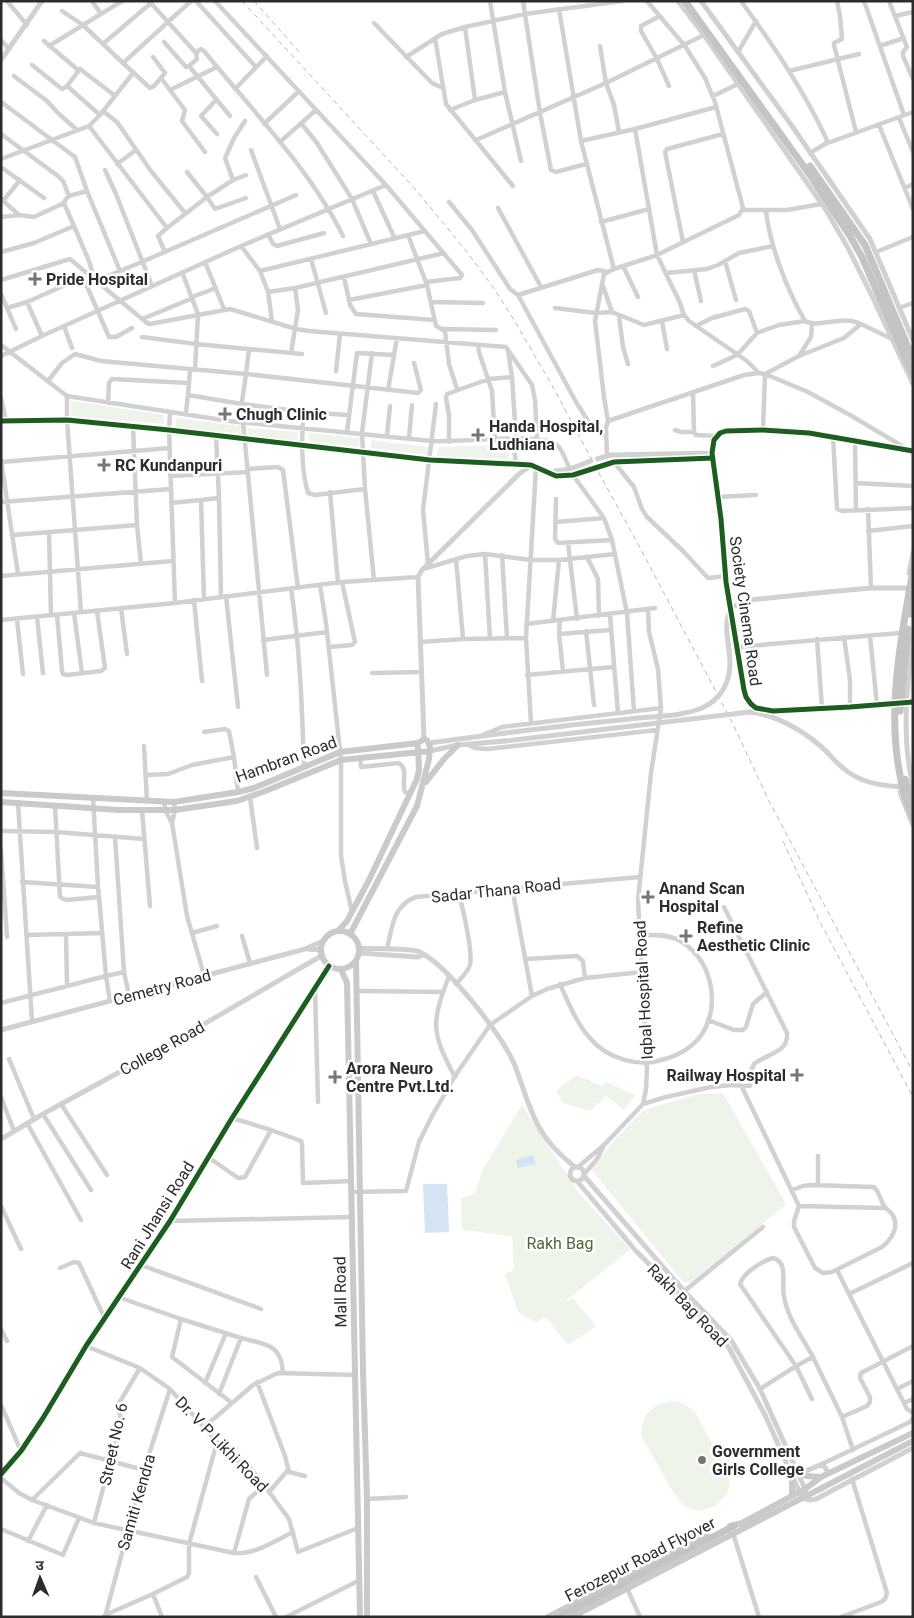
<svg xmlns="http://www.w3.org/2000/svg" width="914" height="1618" viewBox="0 0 914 1618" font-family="Roboto,'Noto Sans Devanagari',sans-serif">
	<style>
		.green { fill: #eef4ea }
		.water { fill: #d5e4f2 }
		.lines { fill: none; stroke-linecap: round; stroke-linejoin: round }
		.tertiary-tunnel { stroke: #d5d5d5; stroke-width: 5; stroke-dasharray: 5 2.5; stroke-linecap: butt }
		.minor { stroke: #d1d1d1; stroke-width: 4.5 }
		.tertiary { stroke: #d1d1d1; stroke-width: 5 }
		.secondary { stroke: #cacaca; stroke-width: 6 }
		.primary { stroke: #c4c4c4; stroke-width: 7 }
		.rail { stroke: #b8b8b8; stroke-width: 1; stroke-dasharray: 5 4; stroke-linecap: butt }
		.tertiary-bridge { stroke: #d1d1d1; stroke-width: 5 }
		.primary-bridge { stroke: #c4c4c4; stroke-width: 7 }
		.cycleway-casing { stroke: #fff; stroke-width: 8 }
		.cycleway { stroke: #1b5e20; stroke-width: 5 }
		.poi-dot { fill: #767676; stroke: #fff; stroke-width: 2 }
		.labels { text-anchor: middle; stroke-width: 5; stroke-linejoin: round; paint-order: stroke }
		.poi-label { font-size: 16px; font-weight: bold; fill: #2c2c2c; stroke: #fff; text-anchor: start }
		.street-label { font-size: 16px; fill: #2c2c2c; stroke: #fff }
		.park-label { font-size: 16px; fill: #4a6938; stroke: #fff }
	</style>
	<rect width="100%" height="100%" fill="#fff"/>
	<!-- green -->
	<path class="green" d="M71 401 164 415V424L71 416Z
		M176 418 241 426V435L176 427Z
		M247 428 297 432 298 441 249 435Z
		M308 433 360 438 359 447 310 442Z
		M371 440 428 447 427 455 371 448Z
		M508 445 509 459 437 456 439 447Z
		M576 1075 602 1086 606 1082 635 1095 624 1110 606 1096 590 1111 563 1103 556 1091Z
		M723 1093 786 1204 693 1283 683 1282 591 1169 619 1135 644 1110 698 1094Z
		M522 1105 579 1193 630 1249 562 1304 573 1298 596 1326 568 1345 546 1317 536 1322 518 1312 505 1274 514 1270 512 1236 462 1230 461 1198 475 1194 482 1171Z
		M677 1401 687 1406 695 1412 728 1473C731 1485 729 1495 718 1503 688 1525 674 1495 662 1472 655 1460 648 1448 641 1435 642 1411 654 1403 677 1401Z"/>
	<!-- water -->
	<path class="water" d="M533 1155 536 1164 518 1168 516 1160Z
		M423 1184H447L449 1232 425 1233Z"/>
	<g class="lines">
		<!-- tertiary-tunnel -->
		<path class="tertiary-tunnel" d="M588 462 600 458
			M592 470 606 464"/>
		<!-- minor -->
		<path class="minor" d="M7 1 27 25
			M92 1 101 14
			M149 1 196 53 201 49 204 51C251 109 310 169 343 236
			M196 1 256 67
			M215 1 386 185 462 275 460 278 426 282
			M490 1 505 92 521 161
			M523 1 540 113 551 170 556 172 586 164
			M741 1C773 45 803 89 826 138L827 142 825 144 810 153
			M837 1 840 16 842 39 834 43V45L856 132
			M864 1 904 115
			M889 1 907 47 903 52V56L913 79
			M559 9 581 141 614 269
			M62 11 83 25 123 63
			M660 16 641 26V31L657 59 669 86
			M895 16 913 12
			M374 23 432 83 443 88
			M465 27 475 100
			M435 38 446 104 513 186
			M1 40 9 49
			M44 41 78 70
			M164 42 186 67 189 66 197 59 196 53
			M104 43 151 3
			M49 46 122 1
			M600 46 606 83 614 105 619 132
			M880 46 904 38
			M738 52 756 21
			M153 57 165 73 154 86 150 88 123 63 191 1
			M406 57 442 34 465 27 525 14 622 1
			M32 65 62 89 67 86 100 115
			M189 66 230 116
			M789 71 859 54
			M14 76 47 101 58 113 77 130
			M161 78 185 110 182 121 205 152
			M67 86 80 69 114 95
			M235 89 267 56
			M170 90 217 67
			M713 96 738 84
			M216 100 201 116 217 134
			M1 102 75 157 87 191 120 271
			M450 110 475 100 505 92
			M103 111 117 122 151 171 185 213
			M899 118 913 152
			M245 121 234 138 225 158 233 180 246 175
			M301 123 317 143 352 199 371 244
			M264 124 299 91
			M879 125 913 209
			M89 126 100 115 133 73
			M635 129 657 255 680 303 684 315 689 321 747 361 759 373
			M1 134 58 176 63 181 69 196 87 191
			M476 140 606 83 704 35
			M581 141 635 129 716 107
			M280 142 316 110
			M825 144 913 112
			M251 150 280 229
			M1 159 89 126 167 228 158 236 165 252
			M117 164 136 150
			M1 167 44 198
			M105 170 116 194 152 286
			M187 172 207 197 233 180
			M386 185 241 246 260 271 425 231
			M905 188 913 184
			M373 191 395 239
			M1 199 19 215 1 217
			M3 201 20 180
			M449 202 472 230 510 289 518 295 576 402 590 424 606 436
			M498 208 541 287
			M743 210H787L821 204
			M766 211C770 246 787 290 805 321 819 329 841 314 861 324
			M19 215 34 217 64 203
			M601 222 649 209
			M74 226 89 261 94 278
			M167 228 207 197 215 209 246 198
			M268 234 273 244 277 246 324 233
			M408 235 427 285 436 326 445 331 449 364 457 389
			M683 242 665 152 667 149 723 134
			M1 252 34 243 74 226 64 203 65 200 69 196
			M876 252 913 237
			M311 259 326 313
			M725 261 736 300
			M205 262 224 309
			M623 266 638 297
			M694 270 701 301
			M260 271 268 292 295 288 444 253
			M182 272 198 314 195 369
			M666 273 707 269 718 265 739 253 773 246
			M344 277 350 305 356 314 434 320
			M1 280 70 259 147 323 150 324 230 309 296 329 309 331 506 347 532 385 535 400 537 439
			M96 281 144 261 296 195
			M603 286 612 312
			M268 292 272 321
			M1 294 16 329
			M518 295 598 270 607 272
			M192 297 216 288
			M349 300 427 285
			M27 302 42 336
			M431 302 483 303
			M7 308 27 302 83 277 109 337H116L132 328
			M555 308 596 313 612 312 644 325 684 315
			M899 308 913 303
			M619 316 623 347 628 364
			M142 319 193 298
			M662 321 667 349
			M64 326 72 348
			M696 326 712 318 745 309 749 311 757 333
			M443 329 496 330
			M142 337 196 344 302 354
			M1 345 67 396 229 421 432 441C457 443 541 432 557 445 563 450 566 462 570 469
			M478 345 479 352 492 391 495 440
			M249 349 246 374 418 393 421 390 414 363
			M508 350 512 377 516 439
			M291 353 298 310 295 288
			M1 356 42 336 241 246
			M799 356 811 337 812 324
			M713 366 737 355 757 333 779 325 805 321
			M336 371 340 334
			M48 381 62 363 75 354 101 361 246 374 239 422
			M189 383 190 369
			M388 390 397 338
			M693 393 694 432
			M188 395 242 404 304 412C301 435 301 470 308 493L315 495 365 489 362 433 372 353
			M67 396V420L81 612
			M1 398 6 421
			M108 403 109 383 112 379 189 383 186 414
			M170 412 169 430 175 603
			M304 412 348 415
			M608 421 604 397 595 321 604 274 614 269 657 255 739 215 743 208 715 102 705 78 685 46 647 1
			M243 422 267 675
			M133 426 137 525 141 564
			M675 430 681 432H694L696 435 717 436
			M763 430 765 374 799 356 844 338 861 324 892 339
			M347 432 357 353 394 355
			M387 436 390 406
			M833 437 837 509 842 511 913 508
			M409 438 412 405
			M513 439 516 465
			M855 441 856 509
			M449 442V415L446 398 447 394 489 379 512 377
			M607 456 606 428 608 421 744 375 759 373 765 374 808 392 850 415 907 449
			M1 460 18 574
			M1 462 170 448
			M614 462 634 487 642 509 647 517 683 551 708 578 726 576
			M248 469 278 467 283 470 298 588
			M573 475 604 518 612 540 627 613 634 711
			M170 476 248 472
			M856 483 913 486
			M365 489 374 580
			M330 492 338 583
			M718 497 756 495
			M219 498 221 597
			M556 499 555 539 558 543 612 540
			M1 502 171 489
			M171 503 201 500
			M868 509 871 588
			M556 522 604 518
			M868 531 913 526
			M49 532 51 615
			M13 535 137 525
			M568 543 577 619
			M485 554 490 639
			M502 555 507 638
			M587 557 598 579 599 616
			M456 559 463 639
			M428 564 423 510 436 404
			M423 569 467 556 485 554 531 560H559L615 554
			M1 576 172 561
			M320 585 326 623 341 760V856L345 881 352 912
			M291 588C300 649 302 706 304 767
			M226 596 238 707
			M204 599 201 500 219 498 216 435
			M194 600 202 681
			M121 608 127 654
			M74 613 82 673
			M57 615 62 671 63 674 67 675 101 671 105 668 97 611
			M610 615 618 713
			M37 617 43 673
			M17 619 23 674
			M1 620 175 603 342 582 418 577
			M560 620 559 634 563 671
			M553 621 559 560
			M526 624 655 608
			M586 631 594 705
			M559 634 611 630
			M870 636 877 705
			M844 637 850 680V707
			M817 639 822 708
			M263 640 327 632
			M420 642 463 639 526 638
			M329 647 352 645 355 642 342 582
			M737 647 900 633
			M372 673 421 672
			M527 675 613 667
			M531 723 526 638 536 467
			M204 732 225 729 229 731 234 757 238 792
			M483 735 502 727 661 708
			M466 744 475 748 487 749 657 730
			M144 746 147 801
			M360 757 361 767 399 763C409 770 401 782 405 792L409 794
			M146 775 168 774 192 765 234 757
			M250 797 257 848
			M93 798 98 887
			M164 802 165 810 172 823
			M174 802 175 810 172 823 187 916 204 975
			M18 803 32 1021
			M142 810 150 906
			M1 831 56 832 144 839
			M1 850 7 937
			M22 882 98 887 99 897
			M512 887 532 996
			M192 933 217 926
			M26 935 66 934
			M242 936 250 963
			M387 949C392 928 393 905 416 897L640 877
			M526 959 577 956 583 961 585 978
			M124 972 129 995
			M449 976C431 1023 431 1032 455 1077
			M456 984C461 978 468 972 470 965 473 951 463 910 459 894
			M560 984C568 1002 576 1022 589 1037 607 1059 638 1068 665 1059 679 1055 693 1047 702 1034 722 1003 711 955 676 939 665 934 651 935 639 935
			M67 986 66 934 102 933
			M315 989 318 1102
			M357 991 443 992
			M110 1001 106 976 124 972 115 837
			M1 1003 106 976 99 897 66 900 60 897 55 806
			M708 1020 734 1030H743L746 1027 753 1004 767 992
			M9 1059 34 1119
			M741 1085 799 1206 884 1208
			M1 1097 14 1131
			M61 1104 107 1175
			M643 1104 646 1089 647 1070 638 900 651 773 661 708 658 669 649 632 648 609
			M43 1114 91 1190
			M27 1123 81 1220
			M271 1130 301 1141 302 1144 303 1183 351 1181
			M818 1156V1185
			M208 1157 238 1178 245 1177 271 1130 232 1118
			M578 1167 605 1144 643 1104 666 1097 711 1087 732 1085 750 1086V1073L754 1064C766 1054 789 1053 787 1033L724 907
			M585 1173 597 1159 604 1145
			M792 1190 803 1186 811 1185 874 1187C879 1192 880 1198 883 1204 885 1209 888 1209 891 1213 901 1225 892 1239 882 1247L832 1272 823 1273 815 1268 794 1227V1221L799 1206
			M351 1192 406 1191 419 1142 432 1116 455 1076 490 1025 532 996 547 989 585 978 642 972
			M1 1206 21 1249
			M170 1221 352 1217
			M773 1258C789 1262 781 1284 784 1296 787 1318 803 1338 813 1357L796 1366 740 1284C743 1273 762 1261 773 1258Z
			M913 1263 849 1294 907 1409 913 1413
			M141 1265 261 1309
			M60 1268 74 1262 79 1263 105 1319
			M837 1270 849 1294
			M682 1293 763 1227
			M118 1297 181 1319 172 1357 232 1403
			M181 1319 241 1338 219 1394
			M1 1329 7 1341
			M241 1338C265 1344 282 1344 283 1373
			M86 1346 140 1368 170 1389 217 1442 238 1461 250 1468 264 1485 289 1519 298 1552 358 1528
			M813 1357 842 1417 853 1450
			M257 1382 285 1456 289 1472 305 1476
			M205 1383 226 1333
			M760 1389 796 1366 812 1399
			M897 1389 913 1381
			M904 1403 913 1399
			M1 1405 21 1451
			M842 1417 867 1406 870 1402V1397L860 1378 861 1373 913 1346
			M203 1428 253 1385 278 1373 355 1375
			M822 1464 910 1422 913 1418
			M1 1478 19 1493 32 1500 94 1523 234 1553C254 1555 275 1541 293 1532
			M269 1492 288 1470
			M367 1499 406 1497
			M32 1500 80 1453 144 1470
			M94 1523 121 1420 118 1405 140 1368
			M1 1529 63 1555 79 1518
			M733 1533 759 1617
			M28 1541 47 1505
			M234 1553 249 1499 264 1485
			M256 1577 276 1617
			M627 1588 640 1617
			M153 1594 162 1617
			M105 1615 153 1594 187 1577 189 1573V1544L217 1442
			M105 1617 144 1470 170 1389
			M286 1617 360 1580
			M841 1617 881 1602 885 1599 887 1593 852 1479"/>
		<!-- tertiary -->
		<path class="tertiary" d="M678 1 704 35 826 210 848 248 873 298 913 384
			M701 1 792 126 870 239 913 340
			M1 60 42 1
			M1 421 67 420 169 430 430 460 531 465 556 476 573 475 592 470
			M913 451 809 433 763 430 726 431 720 433 714 440 712 453 721 519 726 582 744 690 746 697 751 704 756 708 773 711 850 707 913 702
			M600 458 611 455 712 453
			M606 464 614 462 713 458
			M551 474 555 471 570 469 588 462
			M909 573 913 553
			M827 592 871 588H907
			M913 637C907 686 901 736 913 786
			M424 739 418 577 422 570 519 474 531 465
			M429 743 505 733
			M430 751 458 745 505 741
			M828 753C850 779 868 785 902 787
			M899 785 901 795 913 825
			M359 948C371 949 412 948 420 952 449 967 498 1031 513 1061 522 1082 527 1105 538 1125 546 1141 561 1156 575 1167
			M308 949 320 950
			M359 953 418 957 423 955
			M1 1030 305 949 323 941
			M1 1139 43 1114 156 1052 321 956
			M570 1174a7 7 0 1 1 14 0a7 7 0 1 1-14 0Z
			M584 1176 684 1291 731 1340 760 1389 805 1489 807 1499
			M577 1181 636 1251 711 1326 729 1348 765 1415 802 1498 810 1500 816 1499 913 1448
			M795 1469 806 1471 822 1464 829 1473
			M1 1474 21 1451 43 1418 86 1346 170 1221 232 1118 329 966"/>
		<!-- secondary -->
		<path class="secondary" d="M426 782 444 759 458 745
			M1 793 174 802 238 792 254 788 340 752 418 743 424 739 427 740 430 747 429 759 417 806 350 934
			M1 802 119 810H175L237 801 263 792 341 760 430 751
			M321 950a19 19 0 1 1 38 0a19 19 0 1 1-38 0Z
			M338 931 347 921 369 880 417 779 419 770 418 747
			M356 961 363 1371 367 1499V1617
			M341 969 347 983 360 1617
			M796 1472 806 1476 821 1477
			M792 1477V1496
			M730 1526 742 1523 805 1489 821 1477 913 1433
			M548 1617 707 1536
			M572 1617 913 1441"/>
		<!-- primary -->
		<path class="primary" d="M685 1 810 175 850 236 862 257 913 375
			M810 166 865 245 913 359
			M559 1617 734 1526"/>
		<!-- rail -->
		<path class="rail" d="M242 1 416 190 467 252 493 287 514 320 553 387 600 475 638 544 732 722 769 801 913 1072
			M254 1 302 55
			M783 841 820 922 913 1097"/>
		<!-- tertiary-bridge -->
		<path class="tertiary-bridge" d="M505 733C546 728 588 723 630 719 653 716 680 717 702 708 711 704 719 697 724 688 740 657 717 632 732 607L749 600 827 592
			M505 741 750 712C778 715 809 734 828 753"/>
		<!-- primary-bridge -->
		<path class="primary-bridge" d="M913 570C899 650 880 741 913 818
			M910 614 913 599
			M900 711 908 629
			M905 779 913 804"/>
		<!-- cycleway casing -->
		<g class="cycleway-casing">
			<path id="cycleway" d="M1 421 67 420 169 430 430 460 531 465 556 476 573 475 614 462 713 458
				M913 451 809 433 763 430 726 431 720 433 714 440 712 453 721 519 726 582 744 690 746 697 751 704 756 708 773 711 850 707 913 702
				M1 1474 21 1451 43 1418 86 1346 170 1221 232 1118 329 966"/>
		</g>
		<!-- cycleway -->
		<use href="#cycleway" class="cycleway"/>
	</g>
	<!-- markers -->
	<g class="poi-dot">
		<path d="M32.5 271.5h5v5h5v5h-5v5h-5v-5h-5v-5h5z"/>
		<path d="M222.5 406.5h5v5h5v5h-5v5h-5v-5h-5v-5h5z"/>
		<path d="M475.5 427.5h5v5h5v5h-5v5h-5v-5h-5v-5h5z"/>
		<path d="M101.5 457.5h5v5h5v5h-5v5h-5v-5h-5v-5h5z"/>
		<path d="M645.5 889.5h5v5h5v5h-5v5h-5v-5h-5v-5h5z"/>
		<path d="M683.5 928.5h5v5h5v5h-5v5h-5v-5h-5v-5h5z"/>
		<path d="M794.5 1067.5h5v5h5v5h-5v5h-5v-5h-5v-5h5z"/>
		<path d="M332.5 1069.5h5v5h5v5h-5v5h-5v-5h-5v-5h5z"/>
		<circle cx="702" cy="1460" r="5"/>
	</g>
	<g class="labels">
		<!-- poi labels -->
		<g class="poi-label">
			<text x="46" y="285">Pride Hospital</text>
			<text x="236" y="420">Chugh Clinic</text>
			<text x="489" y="432">Handa Hospital,<tspan x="489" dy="18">Ludhiana</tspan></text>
			<text x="115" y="471">RC Kundanpuri</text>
			<text x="659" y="894">Anand Scan<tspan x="659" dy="18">Hospital</tspan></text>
			<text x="697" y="933">Refine<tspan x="697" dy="18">Aesthetic Clinic</tspan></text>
			<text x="346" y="1074">Arora Neuro<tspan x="346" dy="18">Centre Pvt.Ltd.</tspan></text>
			<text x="786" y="1081" text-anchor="end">Railway Hospital</text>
			<text x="712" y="1457">Government<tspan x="712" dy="18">Girls College</tspan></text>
		</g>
		<!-- street labels -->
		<g class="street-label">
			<text transform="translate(746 611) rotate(82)" y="6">Society Cinema Road</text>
			<text transform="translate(286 759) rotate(-20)" y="6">Hambran Road</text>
			<text transform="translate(496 890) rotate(-6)" y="6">Sadar Thana Road</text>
			<text transform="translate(162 987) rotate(-15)" y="6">Cemetry Road</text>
			<text transform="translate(643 990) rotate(-93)" y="6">Iqbal Hospital Road</text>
			<text transform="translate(162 1048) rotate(-29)" y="6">College Road</text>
			<text transform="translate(157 1215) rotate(-58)" y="6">Rani Jhansi Road</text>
			<text transform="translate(340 1292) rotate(-91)" y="6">Mall Road</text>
			<text transform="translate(688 1305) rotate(46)" y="6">Rakh Bag Road</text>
			<text transform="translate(113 1444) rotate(-78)" y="6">Street No. 6</text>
			<text transform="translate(222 1444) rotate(46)" y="6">Dr. V P Likhi Road</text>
			<text transform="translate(136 1502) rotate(-74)" y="6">Samiti Kendra</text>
			<text transform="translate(640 1559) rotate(-27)" y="6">Ferozepur Road Flyover</text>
		</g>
		<!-- park labels -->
		<g class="park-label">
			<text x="560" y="1249">Rakh Bag</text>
		</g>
	</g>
	<!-- border -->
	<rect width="914" height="1618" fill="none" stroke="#2c2c2c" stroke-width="5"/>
	<!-- north arrow -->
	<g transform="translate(40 1578) rotate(358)" stroke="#ffffff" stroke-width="4" paint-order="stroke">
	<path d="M0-4L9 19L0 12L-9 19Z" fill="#2c2c2c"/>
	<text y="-8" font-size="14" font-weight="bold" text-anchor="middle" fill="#2c2c2c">उ</text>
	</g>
</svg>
